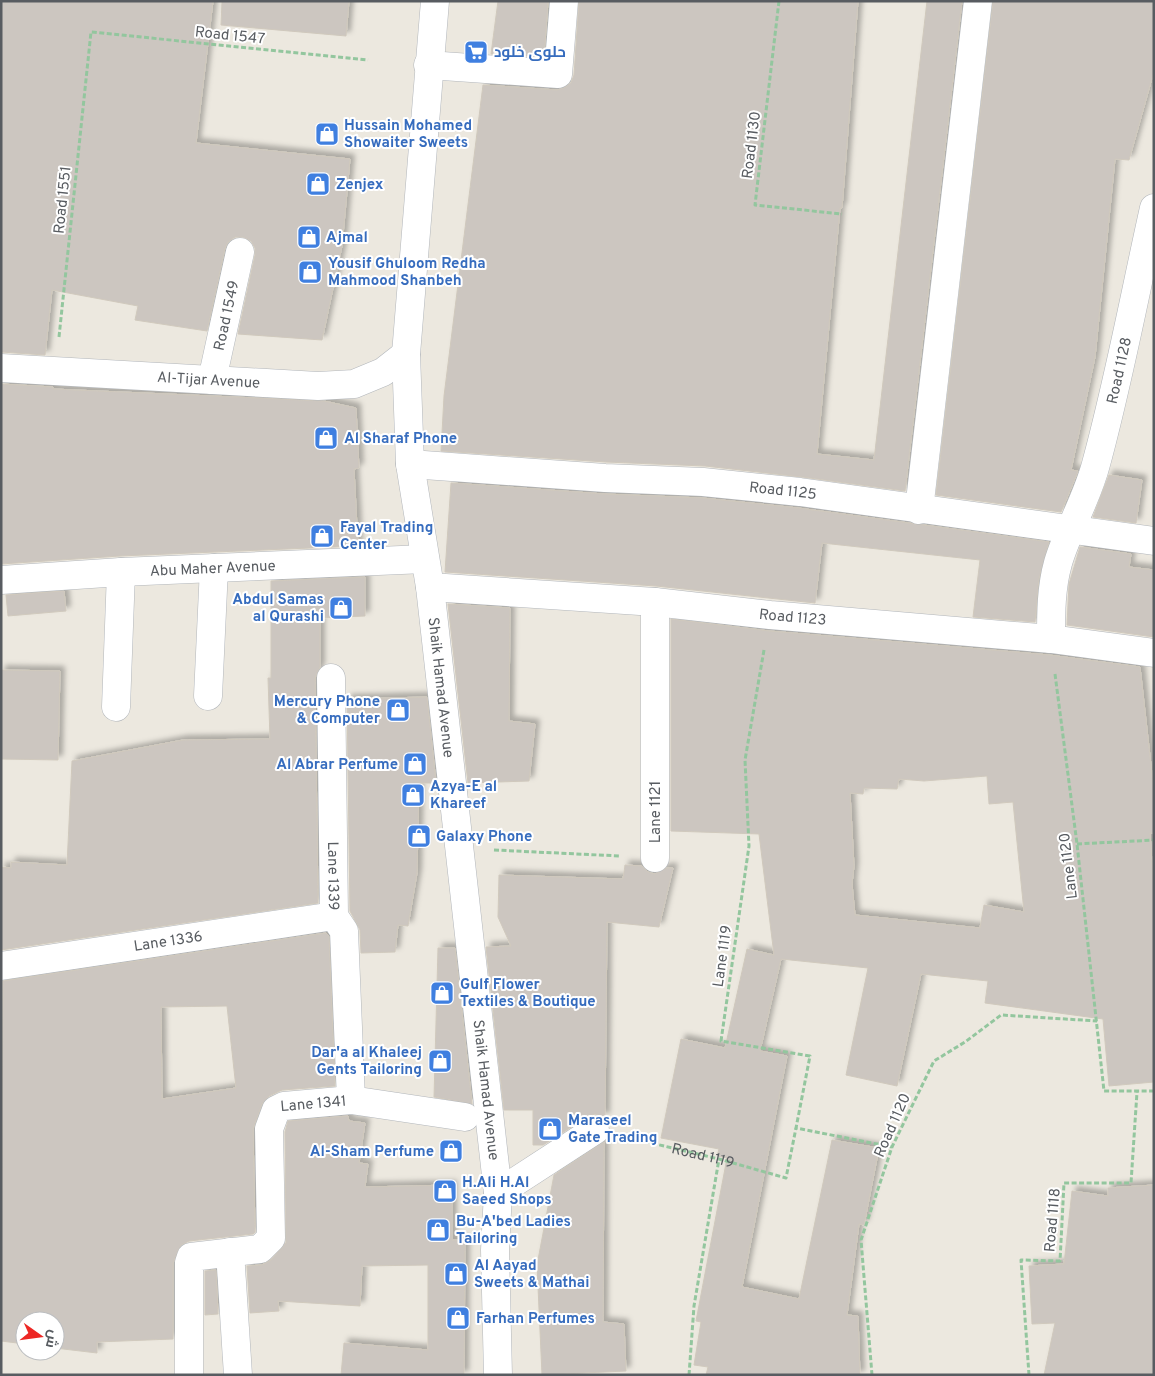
<svg xmlns="http://www.w3.org/2000/svg" width="1155" height="1376" viewBox="0 0 1155 1376" font-family="Overpass,Cairo,sans-serif">
	<style>
		.building { fill: #ccc6c0; stroke: #d0c9bd; fill-rule: evenodd; filter: url(#shadow) }
		.lines { fill: none; stroke-linecap: round; stroke-linejoin: round }
		.minor-casing { stroke: #b2b6bb; stroke-width: 29 }
		.path { stroke: #93c69e; stroke-width: 3; stroke-dasharray: 5 2.5; stroke-linecap: butt }
		.minor { stroke: #fff; stroke-width: 28 }
		.labels { text-anchor: middle; stroke-width: 4; stroke-linejoin: round; paint-order: stroke }
		.street-label { font-size: 15px; fill: #585c61; stroke: #fff }
		.shop-label { font-size: 15px; font-weight: bold; fill: #366cbe; stroke: #fff; text-anchor: start }
	</style>
	<defs>
		<filter id="shadow"><feDropShadow dx="4.5" dy="-4.5" stdDeviation="2.5" flood-color="#0004"/></filter>
	</defs>
	<rect width="100%" height="100%" fill="#ece8df"/>
	<!-- building -->
	<path class="building" d="M1 1H213L196 143 350 159 342 246 322 340 238 334 255 255V248L251 241 243 237H235L228 242 225 248 207 331 135 320 138 306 52 290 45 355 1 352Z
		M222 1H349L346 36 221 25Z
		M498 1H548L544 57 491 54Z
		M579 1H858L842 208H840L817 454 874 460 927 1H962L905 491 802 477 705 466 606 462 441 451 444 396 483 85 557 90 564 88 571 83 574 75Z
		M993 1H1154V71L1129 160 1115 159 1095 357 1071 470 1078 471 1061 512 936 495Z
		M1 384 53 387V389L324 401 356 408 359 468 354 469 358 546 120 556 1 564Z
		M1109 475 1142 480 1136 523 1093 517Z
		M451 483 604 494 702 498 798 508 1049 542 1039 579 1035 622 973 617 980 560 822 543 815 603 656 586 445 572Z
		M1080 547 1131 554 1129 567 1154 570V637L1067 625 1069 584Z
		M365 577V616L320 618V667L315 678 318 903 1 950V867L11 868V862L67 865 72 761 183 740 270 739 268 678H271V581Z
		M64 591 66 611 8 616 6 595Z
		M448 604 510 608 509 721 535 724 529 781 468 783Z
		M671 619 769 631 1049 655 1140 667 1154 792V833H1150L1154 893V1082L1109 1086 1103 1019 985 1003 988 981 921 974 897 1086 846 1075 868 968 781 959 760 1051 787 1056 742 1287 799 1299 832 1140 879 1148 864 1225 859 1224 847 1315 858 1316 860 1375H706L708 1367 694 1365 701 1322 696 1321 727 1158 717 1156 719 1149 661 1138 681 1039 725 1048 747 949 774 955 759 834 671 831ZM987 776 989 804 1013 802 1024 912 984 905 980 928 855 915 852 884 854 866 850 793 863 794 864 788 897 789 899 779 924 781Z
		M1 670 60 671 58 760 1 759Z
		M427 697 436 783H419L417 873 408 926 398 925 395 952 361 953 360 930 350 911 347 699Z
		M625 865 642 866 648 872 655 874 666 868H673L659 927 607 922 605 1118 595 1114 587 1117 543 1145H533V1110H504L486 947 511 946 498 917 499 875 623 879Z
		M326 933 329 936 335 1086 282 1090 269 1096 262 1104 253 1129 255 1232 253 1234 189 1241 181 1245 173 1263V1339L97 1342V1353L55 1348V1321H25V1344L1 1341 3 981ZM227 1006 236 1088 162 1099 161 1007Z
		M438 948H455L472 1104 434 1097Z
		M348 1116 349 1121 365 1123 359 1163 368 1164 365 1187 452 1185V1240H465L464 1375H341L344 1343 428 1350V1265L362 1266 360 1306 278 1301 279 1311 250 1313 247 1266 262 1265 271 1260 286 1243 285 1132 288 1121Z
		M604 1142 603 1322 624 1324 626 1371 542 1375 537 1265 554 1175Z
		M1154 1185V1375H1044L1055 1323 1032 1324 1029 1266 1064 1264 1072 1191 1108 1196V1188Z
		M216 1270 218 1314 205 1315V1271Z"/>
	<g class="lines">
		<!-- minor casing -->
		<g class="minor-casing">
			<g id="minor">
				<path id="s2" d="M435 1 406 354 410 464 430 587 498 1193 495 1250 498 1375"/>
				<path d="M428 65 558 74 564 1"/>
				<path id="s3" d="M1 368 318 386 354 384 383 372 406 354"/>
				<path id="s4" d="M212 380 240 252"/>
				<path id="s5" d="M410 464 605 478 703 482 800 492 1154 541"/>
				<path d="M919 510 978 1"/>
				<path id="s6" d="M1 580 121 572 425 559"/>
				<path id="s7" d="M430 587 655 602 770 615 1051 639 1154 653"/>
				<path d="M655 602V858"/>
				<path id="s8" d="M1051 639C1051 613 1051 588 1058 563 1068 529 1087 499 1096 464 1119 380 1135 293 1154 208"/>
				<path id="s9" d="M331 678 334 916 344 931 351 1100"/>
				<path d="M208 696 214 568"/>
				<path d="M116 707 121 572"/>
				<path id="s10" d="M1 966 334 916"/>
				<path d="M498 1193 595 1130"/>
				<path d="M230 1252 238 1375"/>
				<path id="s11" d="M189 1375V1263L191 1257 260 1249 271 1238 269 1129 276 1110 284 1106 351 1100 465 1117"/>
			</g>
		</g>
		<!-- path -->
		<g class="path">
			<path d="M779 1 755 205 842 214"/>
			<path d="M59 337 91 32 368 60"/>
			<path d="M764 650 745 760 749 846 721 1041 810 1056 796 1128 892 1147"/>
			<path d="M1055 674 1077 844 1104 1091H1154"/>
			<path d="M1077 844 1154 840"/>
			<path d="M494 850 620 856"/>
			<path id="s1" d="M630 1138 719 1159 786 1178 796 1128"/>
			<path d="M689 1375 694 1306 719 1159"/>
			<path d="M872 1375 861 1240 892 1147 934 1061 965 1042 1001 1015 1097 1021"/>
			<path d="M1029 1375 1021 1260 1060 1261 1064 1183H1131L1137 1092"/>
		</g>
		<!-- minor -->
		<use href="#minor" class="minor"/>
	</g>
	<!-- icons -->
	<defs>
		<g id="supermarket-square" transform="scale(1.25)"><rect x="-9" y="-9" width="18" height="18" rx="4" fill="#3f7fe0" stroke="#fff"/><path d="M-6-5.5h2.5l.6 2H6L4.5 2H-2.5L-4.4-4H-6ZM-1.5 3.2a1.3 1.3 0 1 0 .1 0ZM3 3.2a1.3 1.3 0 1 0 .1 0Z" fill="#fff"/></g>
		<g id="shop-square" transform="scale(1.25)"><rect x="-9" y="-9" width="18" height="18" rx="4" fill="#3f7fe0" stroke="#fff"/><path d="M-5-2.5h2.3a2.7 3.5 0 0 1 5.4 0H5L5.5 6h-11ZM-1.5-2.5h3a1.5 2.3 0 0 0-3 0Z" fill="#fff"/></g>
	</defs>
	<g fill-rule="evenodd">
		<use href="#supermarket-square" x="476" y="52"/>
		<use href="#shop-square" x="327" y="134"/>
		<use href="#shop-square" x="318" y="184"/>
		<use href="#shop-square" x="309" y="237"/>
		<use href="#shop-square" x="310" y="272"/>
		<use href="#shop-square" x="326" y="438"/>
		<use href="#shop-square" x="322" y="536"/>
		<use href="#shop-square" x="341" y="608"/>
		<use href="#shop-square" x="398" y="710"/>
		<use href="#shop-square" x="415" y="764"/>
		<use href="#shop-square" x="413" y="795"/>
		<use href="#shop-square" x="419" y="836"/>
		<use href="#shop-square" x="442" y="993"/>
		<use href="#shop-square" x="440" y="1061"/>
		<use href="#shop-square" x="550" y="1129"/>
		<use href="#shop-square" x="451" y="1151"/>
		<use href="#shop-square" x="445" y="1191"/>
		<use href="#shop-square" x="438" y="1230"/>
		<use href="#shop-square" x="456" y="1274"/>
		<use href="#shop-square" x="458" y="1318"/>
	</g>
	<g class="labels">
		<!-- street labels -->
		<g class="street-label">
			<text transform="translate(230 35) rotate(6)" y="5">Road 1547</text>
			<text transform="translate(751 145) rotate(-83)" y="5">Road 1130</text>
			<text transform="translate(62 200) rotate(-84)" y="5">Road 1551</text>
			<text dy="5" stroke="none"><textPath href="#s4" startOffset="66">Road 1549</textPath></text>
			<text dy="5" stroke="none"><textPath href="#s8" startOffset="279">Road 1128</textPath></text>
			<text dy="5" stroke="none"><textPath href="#s3" startOffset="208">Al-Tijar Avenue</textPath></text>
			<text dy="5" stroke="none"><textPath href="#s5" startOffset="374">Road 1125</textPath></text>
			<text dy="5" stroke="none"><textPath href="#s6" startOffset="212">Abu Maher Avenue</textPath></text>
			<text dy="5" stroke="none"><textPath href="#s7" startOffset="364">Road 1123</textPath></text>
			<text dy="5" stroke="none"><textPath href="#s2" startOffset="690">Shaik Hamad Avenue</textPath></text>
			<text transform="translate(655 812) rotate(-90)" y="5">Lane 1121</text>
			<text transform="translate(1068 866) rotate(-97)" y="5">Lane 1120</text>
			<text dy="5" stroke="none"><textPath href="#s9" startOffset="198">Lane 1339</textPath></text>
			<text dy="5" stroke="none"><textPath href="#s10" startOffset="169">Lane 1336</textPath></text>
			<text transform="translate(722 956) rotate(-82)" y="5">Lane 1119</text>
			<text dy="5" stroke="none"><textPath href="#s2" startOffset="1095">Shaik Hamad Avenue</textPath></text>
			<text dy="5" stroke="none"><textPath href="#s11" startOffset="371">Lane 1341</textPath></text>
			<text transform="translate(892 1125) rotate(-66)" y="5">Road 1120</text>
			<text dy="5" stroke="none"><textPath href="#s1" startOffset="75">Road 1119</textPath></text>
			<text transform="translate(1052 1220) rotate(-85)" y="5">Road 1118</text>
		</g>
		<!-- shop labels -->
		<g class="shop-label">
			<text x="494" y="57">حلوى خلود</text>
			<text x="344" y="130">Hussain Mohamed<tspan x="344" dy="17">Showaiter Sweets</tspan></text>
			<text x="336" y="189">Zenjex</text>
			<text x="326" y="242">Ajmal</text>
			<text x="328" y="268">Yousif Ghuloom Redha<tspan x="328" dy="17">Mahmood Shanbeh</tspan></text>
			<text x="344" y="443">Al Sharaf Phone</text>
			<text x="340" y="532">Fayal Trading<tspan x="340" dy="17">Center</tspan></text>
			<text x="324" y="604" text-anchor="end">Abdul Samas<tspan x="324" dy="17">al Qurashi</tspan></text>
			<text x="380" y="706" text-anchor="end">Mercury Phone<tspan x="380" dy="17">&amp; Computer</tspan></text>
			<text x="398" y="769" text-anchor="end">Al Abrar Perfume</text>
			<text x="430" y="791">Azya-E al<tspan x="430" dy="17">Khareef</tspan></text>
			<text x="436" y="841">Galaxy Phone</text>
			<text x="460" y="989">Gulf Flower<tspan x="460" dy="17">Textiles &amp; Boutique</tspan></text>
			<text x="422" y="1057" text-anchor="end">Dar'a al Khaleej<tspan x="422" dy="17">Gents Tailoring</tspan></text>
			<text x="568" y="1125">Maraseel<tspan x="568" dy="17">Gate Trading</tspan></text>
			<text x="434" y="1156" text-anchor="end">Al-Sham Perfume</text>
			<text x="462" y="1187">H.Ali H.Al<tspan x="462" dy="17">Saeed Shops</tspan></text>
			<text x="456" y="1226">Bu-A'bed Ladies<tspan x="456" dy="17">Tailoring</tspan></text>
			<text x="474" y="1270">Al Aayad<tspan x="474" dy="17">Sweets &amp; Mathai</tspan></text>
			<text x="476" y="1323">Farhan Perfumes</text>
		</g>
	</g>
	<!-- border -->
	<rect width="1155" height="1376" fill="none" stroke="#585c61" stroke-width="5"/>
	<!-- north arrow -->
	<g transform="translate(40 1336) rotate(104)"><circle r="24" fill="#ffffff" stroke="#bcbec0"/>
	<path d="M0-4L9 19L0 12L-9 19Z" fill="#ed2724"/>
	<text y="-8" font-size="14" font-weight="bold" text-anchor="middle" fill="#585c61">ش</text>
	</g>
</svg>
